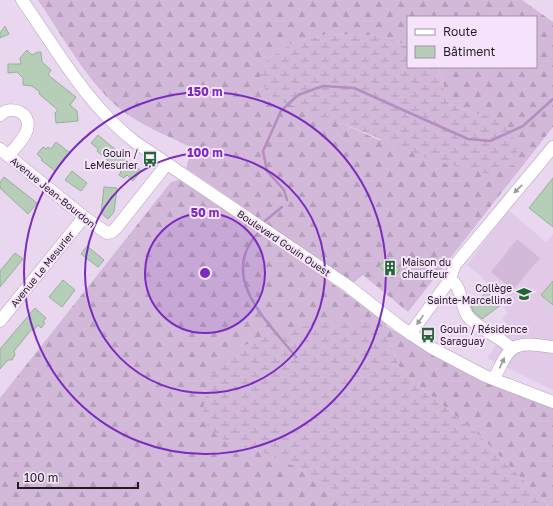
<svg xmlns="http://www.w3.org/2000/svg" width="553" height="506" viewBox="0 0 553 506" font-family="'Golos Text',sans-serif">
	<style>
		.built { fill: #e1cae8 }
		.forest { fill: url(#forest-firs); fill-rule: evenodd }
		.wetland { fill: url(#wetland-marsh) }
		.pitch { fill: #d2b9d9 }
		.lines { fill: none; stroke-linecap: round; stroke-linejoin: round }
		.stream { stroke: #b48ec0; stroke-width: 2.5 }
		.building { fill: #b6cdb8; stroke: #99af9b }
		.minor-casing { stroke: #b19fb6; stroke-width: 13 }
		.minor { stroke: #fff; stroke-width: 12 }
		.oneway { fill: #9c989c }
		.ring { fill: none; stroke: #7b2cbf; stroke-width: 2 }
		.labels { text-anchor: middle; stroke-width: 4; stroke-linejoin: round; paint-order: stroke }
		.poi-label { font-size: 10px; fill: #221b24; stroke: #f7e4fc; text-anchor: end }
		.street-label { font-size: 10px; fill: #221b24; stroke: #f7e4fc }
		.centre { fill: #7b2cbf; stroke: #f7e4fc; stroke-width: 2 }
		.ring-label { font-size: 12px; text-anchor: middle; font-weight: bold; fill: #7b2cbf; stroke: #f7e4fc; stroke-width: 4; stroke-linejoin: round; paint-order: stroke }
	</style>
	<defs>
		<pattern id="forest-firs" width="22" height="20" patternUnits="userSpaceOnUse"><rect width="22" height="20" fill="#d2b9d9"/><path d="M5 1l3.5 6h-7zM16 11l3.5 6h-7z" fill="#b49eba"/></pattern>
		<pattern id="wetland-marsh" width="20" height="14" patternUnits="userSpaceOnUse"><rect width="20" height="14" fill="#d2b9d9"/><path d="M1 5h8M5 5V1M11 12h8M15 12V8" fill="none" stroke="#b49eba"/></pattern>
	</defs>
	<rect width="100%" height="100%" fill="#e9d7ef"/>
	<!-- built -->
	<path class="built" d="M508 210 546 242 553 234V390L487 358 508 327 502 318 508 313 481 276 467 265Z"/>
	<!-- forest -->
	<path class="forest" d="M38 0H522L553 22V127L408 312 363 275 353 283 186 168 192 148C169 136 144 127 124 112 89 86 63 36 38 0ZM408 17H536V67H437C443 75 444 92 448 103L473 113 490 116 379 140 339 122 269 58 292 43 327 34 382 36 408 46Z
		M179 180C249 226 320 273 387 324L386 326C438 359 496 385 553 408V506H549L478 434 401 371 388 338 219 438C256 448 295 461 325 487 331 492 336 500 341 506H0V398L171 182Z"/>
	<!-- wetland -->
	<path class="wetland" d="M327 34 382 36 408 46V67H437C443 75 444 92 448 103L473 113 490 115 510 130 518 149 514 165 490 174 434 161 339 122 279 101 266 91 260 76 269 58 292 43Z
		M363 321 388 338 401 371 478 434 549 506H341L326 488 302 470 254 448 219 438 207 425 203 408 212 375 240 347 283 330 331 322Z"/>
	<!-- pitch -->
	<path class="pitch" d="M517 239 540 258 513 290 491 272Z"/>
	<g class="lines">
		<!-- stream -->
		<path class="stream" d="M287 200 284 190 267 171 263 151 281 111 298 95 323 86 354 88 468 139 490 141 523 126 553 99
			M265 221 282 207
			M257 234C218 278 269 323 296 357"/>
	</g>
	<!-- building -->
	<path class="building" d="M5 26 9 34 0 38V33Z
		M27 50 32 55 38 52H41L42 62 51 70 48 75 76 97 70 105 77 111 78 121 56 123 55 113 58 110 39 94 40 92 32 86 23 85V78L17 72 8 73V64H21L20 58Z
		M98 135 141 171 133 181 127 175 124 178 119 175 121 172 97 151 98 149 91 143Z
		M56 142 70 153 55 171 41 160 42 159 37 154 43 147 46 149 48 147 51 149Z
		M72 171 87 183 81 191 65 180Z
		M4 177 37 203 28 214 0 188V182Z
		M553 178V227L529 208Z
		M104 187 117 188 114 212 108 219 101 213Z
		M87 246 104 260 98 267 81 254Z
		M15 253 23 259 0 287V271Z
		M388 258 400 270 392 278 379 266Z
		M63 280 75 290 62 307 49 297Z
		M553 281V305L541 295Z
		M491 289 502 304 482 319 473 311 471 305Z
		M35 308 46 318 43 322 45 323 41 328 38 325 33 331 32 329 14 351 15 355 12 360H8L0 369V349Z"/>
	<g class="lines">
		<!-- minor casing -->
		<g class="minor-casing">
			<path id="minor" d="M22 0C57 50 86 104 135 142L348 286 399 326 432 348 485 376 553 402
				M0 115C12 104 32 113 27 130 24 140 14 148 8 156
				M0 149 84 217 107 233 112 232 117 227 167 164
				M450 279C463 288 459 302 467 315 476 328 500 336 512 349
				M0 321 84 217
				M410 334 449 281 455 265 553 147
				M494 379C511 343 513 341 553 347"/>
		</g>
		<!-- minor -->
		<use href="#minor" class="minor"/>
	</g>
	<!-- one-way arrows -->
	<defs><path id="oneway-solid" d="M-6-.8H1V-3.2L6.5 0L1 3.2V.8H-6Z"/></defs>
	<g class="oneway">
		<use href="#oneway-solid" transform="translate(518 189) rotate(136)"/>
		<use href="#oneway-solid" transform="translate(420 320) rotate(125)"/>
		<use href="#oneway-solid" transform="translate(502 363) rotate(-65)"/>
	</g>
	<!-- distance rings -->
	<circle cx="205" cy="273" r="60" fill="#7b2cbf" fill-opacity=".12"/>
	<g class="ring">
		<circle cx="205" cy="273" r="60"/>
		<circle cx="205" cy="273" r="120"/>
		<circle cx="205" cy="273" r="181"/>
	</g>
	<!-- icons -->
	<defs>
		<g id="bus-bare" transform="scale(1.2)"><path d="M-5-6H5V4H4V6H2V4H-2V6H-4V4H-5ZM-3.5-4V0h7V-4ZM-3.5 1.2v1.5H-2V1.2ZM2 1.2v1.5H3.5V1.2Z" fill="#226632" stroke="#f7e4fc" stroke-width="2.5" paint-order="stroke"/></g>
		<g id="building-bare" transform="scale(1.2)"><path d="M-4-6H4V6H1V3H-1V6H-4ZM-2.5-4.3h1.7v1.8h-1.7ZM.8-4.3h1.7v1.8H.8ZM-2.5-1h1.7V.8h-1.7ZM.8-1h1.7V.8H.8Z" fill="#226632" stroke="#f7e4fc" stroke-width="2.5" paint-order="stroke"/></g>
		<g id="school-bare" transform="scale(1.2)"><path d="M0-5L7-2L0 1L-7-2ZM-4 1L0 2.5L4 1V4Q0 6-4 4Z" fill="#226632" stroke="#f7e4fc" stroke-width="2.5" paint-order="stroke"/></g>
	</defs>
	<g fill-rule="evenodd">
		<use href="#bus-bare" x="150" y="159"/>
		<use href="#building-bare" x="390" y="268"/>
		<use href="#school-bare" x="524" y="294"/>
		<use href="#bus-bare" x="428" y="335"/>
	</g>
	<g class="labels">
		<!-- poi labels -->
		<g class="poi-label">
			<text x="138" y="157">Gouin /<tspan x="138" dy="12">LeMesurier</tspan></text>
			<text x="402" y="266" text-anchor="start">Maison du<tspan x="402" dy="12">chauffeur</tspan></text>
			<text x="512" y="292">Collège<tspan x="512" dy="12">Sainte-Marcelline</tspan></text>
			<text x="440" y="333" text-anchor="start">Gouin / Résidence<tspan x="440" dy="12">Saraguay</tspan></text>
		</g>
		<!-- street labels -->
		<g class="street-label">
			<text transform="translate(53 192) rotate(39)" y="4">Avenue Jean-Bourdon</text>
			<text transform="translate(284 243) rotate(34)" y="4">Boulevard Gouin Ouest</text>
			<text transform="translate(42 269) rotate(-51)" y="4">Avenue Le Mesurier</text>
		</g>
	</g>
	<circle cx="205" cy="273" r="6" class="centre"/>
	<g class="ring-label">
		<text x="205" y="96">150 m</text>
		<text x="205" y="157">100 m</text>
		<text x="205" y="217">50 m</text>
	</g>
	<!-- legend -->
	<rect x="407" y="16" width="130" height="52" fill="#f7e4fc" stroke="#a294a6"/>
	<rect x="415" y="29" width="20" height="6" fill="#ffffff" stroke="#a294a6"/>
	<text x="443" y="36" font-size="12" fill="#221b24">Route</text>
	<rect x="415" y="46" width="20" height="12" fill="#b6cdb8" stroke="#a294a6"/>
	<text x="443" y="56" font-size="12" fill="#221b24">Bâtiment</text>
	<!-- scale -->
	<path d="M18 482v6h120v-6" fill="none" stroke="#221b24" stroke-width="2"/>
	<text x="24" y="482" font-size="12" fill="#221b24" stroke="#f7e4fc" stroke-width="3" paint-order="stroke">100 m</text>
</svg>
